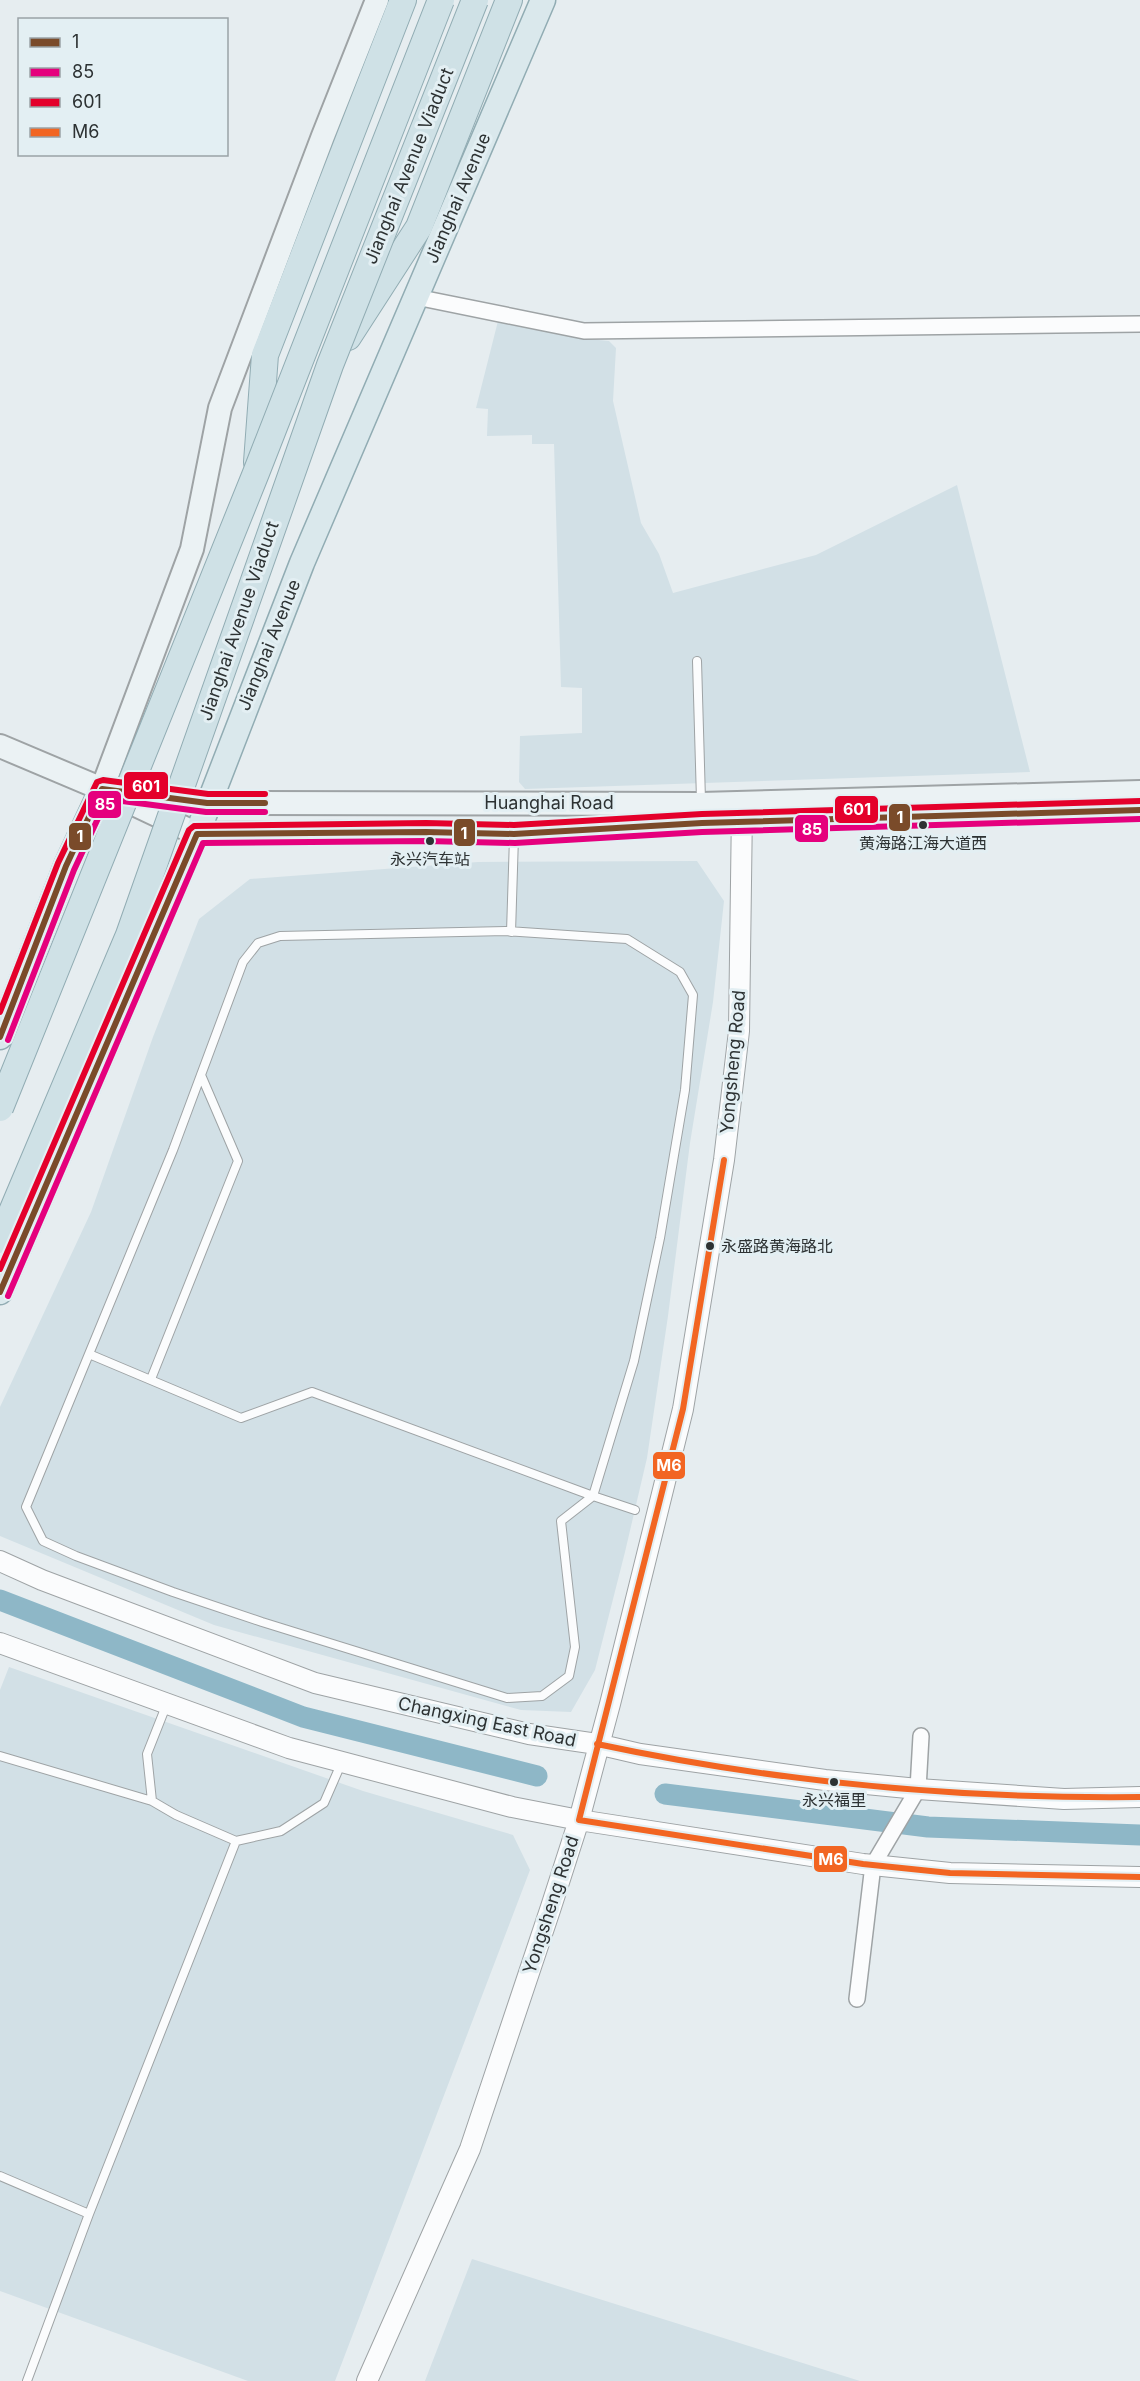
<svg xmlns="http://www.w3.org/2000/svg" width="1140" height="2381" viewBox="0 0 1140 2381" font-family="Inter,'Noto Sans SC',sans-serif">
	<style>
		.built { fill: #d2e0e6 }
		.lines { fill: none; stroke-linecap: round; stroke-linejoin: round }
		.canal { stroke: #8eb7c7; stroke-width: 21 }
		.service-casing { stroke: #9ea3a5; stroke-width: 10 }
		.minor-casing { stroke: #9ea3a5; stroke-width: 18 }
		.tertiary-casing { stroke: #9ea3a5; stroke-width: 22 }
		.secondary-casing { stroke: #9ea3a5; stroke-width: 26 }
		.primary-casing { stroke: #91acb3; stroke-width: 27 }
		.trunk-casing { stroke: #91acb3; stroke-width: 28 }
		.service { stroke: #fbfcfd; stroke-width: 8 }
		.minor { stroke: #fbfcfd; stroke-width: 15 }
		.tertiary { stroke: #fbfcfd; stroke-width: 20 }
		.secondary { stroke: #ebf2f4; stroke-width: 22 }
		.primary { stroke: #dae8ec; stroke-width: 24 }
		.trunk { stroke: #cfe1e6; stroke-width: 26 }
		.trunk-bridge-casing { stroke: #91acb3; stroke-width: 28; stroke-linecap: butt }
		.trunk-bridge { stroke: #cfe1e6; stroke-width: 26 }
		.bus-1-casing { stroke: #e3eff3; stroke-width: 10 }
		.bus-2-casing { stroke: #e3eff3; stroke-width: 10 }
		.bus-3-casing { stroke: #e3eff3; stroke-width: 10 }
		.bus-4-casing { stroke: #e3eff3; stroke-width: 10 }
		.bus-1 { stroke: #7a4b2a; stroke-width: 6 }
		.bus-2 { stroke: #e5007d; stroke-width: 6 }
		.bus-3 { stroke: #e4002b; stroke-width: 6 }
		.bus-4 { stroke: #f26522; stroke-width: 6 }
		.bus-dot { fill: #2d3233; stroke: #e3eff3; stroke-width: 2 }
		.labels { text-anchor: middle; stroke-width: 6; stroke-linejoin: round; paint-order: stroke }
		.bus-label { font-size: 16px; fill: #2d3233; stroke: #e3eff3 }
		.street-label { font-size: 18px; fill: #2d3233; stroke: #e3eff3 }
		.line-badge { stroke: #e3eff3; stroke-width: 2 }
		.badge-label { font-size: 16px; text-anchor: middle; font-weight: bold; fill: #fff }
	</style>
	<rect width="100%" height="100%" fill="#e6edf0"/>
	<!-- built -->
	<path class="built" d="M498 321 578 338 609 341 616 348 613 401 641 523 659 554 673 593 816 555 957 485 1030 772 525 789 519 782 520 736 582 733V688L561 687 554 444H532V435L487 436 488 409 476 408Z
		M697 861 724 901 713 1002 690 1143 668 1316 647 1458 625 1552 595 1670 571 1712 521 1710 214 1625 0 1536V1407L91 1212 153 1037 199 919 250 879 478 862Z
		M9 1667 363 1791 513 1835 530 1870 335 2381H248L0 2291V1690Z
		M472 2259 860 2381H425Z"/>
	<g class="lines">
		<!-- canal -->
		<path class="canal" d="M0 1600 303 1717 537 1776
			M665 1794 928 1827 1140 1835"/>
		<!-- service casing -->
		<g class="service-casing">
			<path id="service" d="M697 661 701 800
				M511 932 514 837
				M89 1354 241 1418 312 1392 593 1496 634 1361 660 1238 685 1090 693 995 680 972 627 939 506 931 280 936 258 943 243 962 173 1150 26 1507 43 1541 76 1556 173 1592 262 1622 507 1698 542 1696 569 1676 575 1647 561 1521 593 1496 635 1510
				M151 1379 238 1161 201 1075
				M166 1706 147 1754 152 1801 176 1815 236 1841 281 1831 324 1803 341 1764
				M0 1756 152 1801
				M0 2176 89 2214
				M27 2381 89 2214 236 1841"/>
		</g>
		<!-- minor casing -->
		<g class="minor-casing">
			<path id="minor" d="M416 297 584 331 1140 324
				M857 1999 873 1865 918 1789 921 1736"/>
		</g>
		<!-- tertiary casing -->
		<g class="tertiary-casing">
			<path id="tertiary" d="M0 1561 42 1580 315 1683 529 1734 597 1744 640 1754 825 1780 918 1789 1064 1799 1140 1797
				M0 1643 289 1748 512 1807 579 1820 863 1864 950 1873 1140 1877
				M367 2381 470 2149 551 1907 579 1820 610 1704 683 1409 724 1160 739 1031 742 808"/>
		</g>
		<!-- secondary casing -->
		<g class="secondary-casing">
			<path id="secondary" d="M0 746 102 789 197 834 426 832 514 834 702 823 1140 810
				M102 789 192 549 220 408 323 136 377 0
				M124 792 207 803 701 804 1140 792"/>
		</g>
		<!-- primary casing -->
		<g class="primary-casing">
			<path id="primary" d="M0 1037 66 866 102 789
				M0 1292 197 834 302 563 543 0"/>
		</g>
		<!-- trunk casing -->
		<g class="trunk-casing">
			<path id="trunk" d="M348 337 419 227 509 0
				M257 462 265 355 403 0"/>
		</g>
		<!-- service -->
		<use href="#service" class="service"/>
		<!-- minor -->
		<use href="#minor" class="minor"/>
		<!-- tertiary -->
		<use href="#tertiary" class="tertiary"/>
		<!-- secondary -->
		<use href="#secondary" class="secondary"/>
		<!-- primary -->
		<use href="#primary" class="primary"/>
		<!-- trunk -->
		<use href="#trunk" class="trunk"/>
		<!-- trunk-bridge casing -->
		<g class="trunk-bridge-casing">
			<path id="trunk-bridge" d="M0 1108 256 473 441 0
				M0 1240 129 935 330 365 475 0"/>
		</g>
		<!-- trunk-bridge -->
		<use href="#trunk-bridge" class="trunk-bridge"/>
		<!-- bus-1 casing -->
		<g class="bus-1-casing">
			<path id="bus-1" d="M0 1037 66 866 102 789 207 803H265
				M0 1292 197 834 426 832 514 834 702 823 1140 810"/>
		</g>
		<!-- bus-2 casing -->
		<g class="bus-2-casing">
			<path id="bus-2" d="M8 1040 74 870 107 799 206 812H265
				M8 1296 203 843 426 841 515 843 702 832 1140 819"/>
		</g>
		<!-- bus-3 casing -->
		<g class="bus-3-casing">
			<path id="bus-3" d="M0 1012 58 863 97 782 103 780 208 794H265
				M0 1269 189 830 194 826 426 823 514 825 702 814 1140 801"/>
		</g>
		<!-- bus-4 casing -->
		<g class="bus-4-casing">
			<path id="bus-4" d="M724 1160 683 1409 579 1820 863 1864 950 1873 1140 1877
				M597 1744C775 1782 959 1799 1140 1797"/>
		</g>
		<!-- bus-1 -->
		<use href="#bus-1" class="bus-1"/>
		<!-- bus-2 -->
		<use href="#bus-2" class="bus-2"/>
		<!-- bus-3 -->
		<use href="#bus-3" class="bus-3"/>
		<!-- bus-4 -->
		<use href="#bus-4" class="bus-4"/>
	</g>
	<!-- markers -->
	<g class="bus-dot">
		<circle cx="923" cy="825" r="5"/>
		<circle cx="430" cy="841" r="5"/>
		<circle cx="710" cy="1246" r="5"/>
		<circle cx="834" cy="1782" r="5"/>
	</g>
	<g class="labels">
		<!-- bus labels -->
		<g class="bus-label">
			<text x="923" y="849">黄海路江海大道西</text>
			<text x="430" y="865">永兴汽车站</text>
			<text x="721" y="1252" text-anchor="start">永盛路黄海路北</text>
			<text x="834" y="1806">永兴福里</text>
		</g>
		<!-- street labels -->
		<g class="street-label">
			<text transform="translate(409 166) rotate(-68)" y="6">Jianghai Avenue Viaduct</text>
			<text transform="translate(458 198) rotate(-67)" y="6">Jianghai Avenue</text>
			<text transform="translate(239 621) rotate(-71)" y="6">Jianghai Avenue Viaduct</text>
			<text transform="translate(269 645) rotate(-68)" y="6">Jianghai Avenue</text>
			<text x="549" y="809">Huanghai Road</text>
			<text transform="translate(733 1062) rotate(-85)" y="6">Yongsheng Road</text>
			<text transform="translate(487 1722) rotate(12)" y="6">Changxing East Road</text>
			<text transform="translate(551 1905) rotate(-72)" y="6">Yongsheng Road</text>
		</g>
	</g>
	<g class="line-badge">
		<rect x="123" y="771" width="46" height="29" rx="6" fill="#e4002b"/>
		<rect x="87" y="790" width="35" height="29" rx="6" fill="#e5007d"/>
		<rect x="834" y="795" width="45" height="29" rx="6" fill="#e4002b"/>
		<rect x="888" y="803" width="23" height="29" rx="6" fill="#7a4b2a"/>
		<rect x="794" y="814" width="35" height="29" rx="6" fill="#e5007d"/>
		<rect x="453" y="818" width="23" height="29" rx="6" fill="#7a4b2a"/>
		<rect x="68" y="822" width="24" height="29" rx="6" fill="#7a4b2a"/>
		<rect x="652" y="1451" width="34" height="29" rx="6" fill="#f26522"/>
		<rect x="813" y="1845" width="35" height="28" rx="6" fill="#f26522"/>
	</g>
	<g class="badge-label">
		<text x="146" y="792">601</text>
		<text x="105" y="810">85</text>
		<text x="857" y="815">601</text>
		<text x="900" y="823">1</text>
		<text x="812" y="835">85</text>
		<text x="464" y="839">1</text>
		<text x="80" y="842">1</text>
		<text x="669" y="1471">M6</text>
		<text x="831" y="1865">M6</text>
	</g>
	<!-- legend -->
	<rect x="18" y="18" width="210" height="138" fill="#e3eff3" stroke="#9aa3a6" stroke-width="1.5"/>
	<rect x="30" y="38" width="30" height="9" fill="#7a4b2a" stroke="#9aa3a6" stroke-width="1.5"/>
	<text x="72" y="48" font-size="18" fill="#2d3233">1</text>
	<rect x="30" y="68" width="30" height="9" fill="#e5007d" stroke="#9aa3a6" stroke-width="1.5"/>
	<text x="72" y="78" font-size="18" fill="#2d3233">85</text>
	<rect x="30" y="98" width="30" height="9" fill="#e4002b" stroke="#9aa3a6" stroke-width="1.5"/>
	<text x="72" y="108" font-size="18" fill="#2d3233">601</text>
	<rect x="30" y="128" width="30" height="9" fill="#f26522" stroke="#9aa3a6" stroke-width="1.5"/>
	<text x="72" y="138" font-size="18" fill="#2d3233">M6</text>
</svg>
